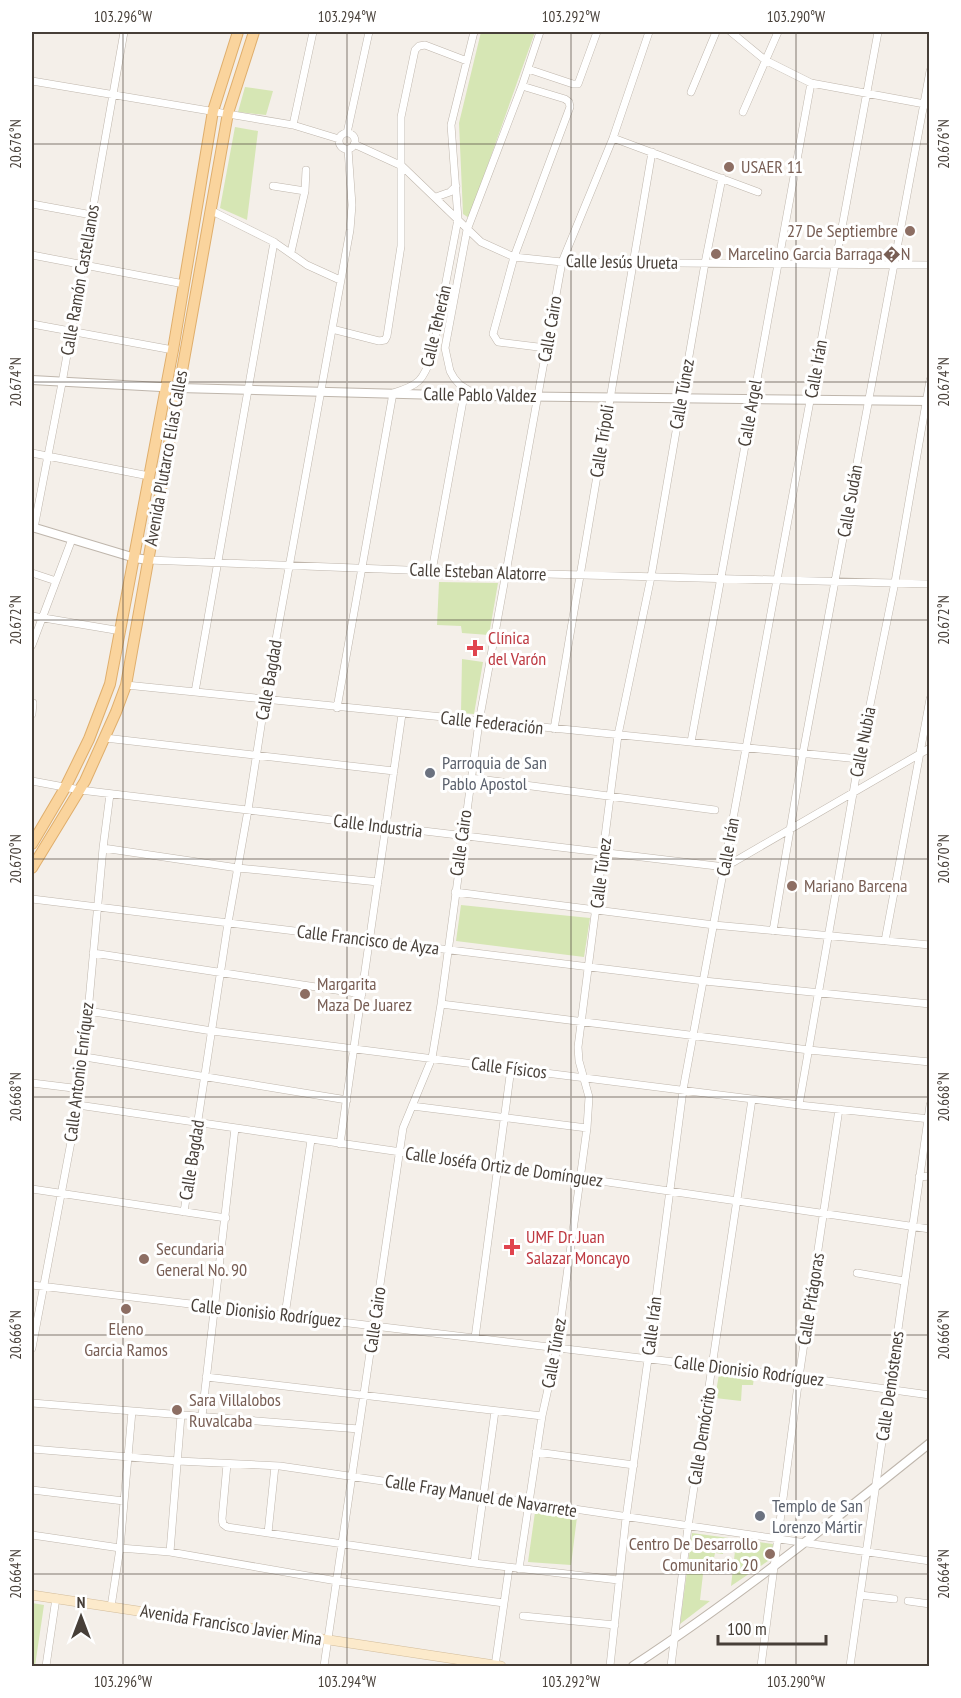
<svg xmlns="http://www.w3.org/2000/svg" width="961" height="1698" viewBox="0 0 961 1698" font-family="'PT Sans Narrow',sans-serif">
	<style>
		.green { fill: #d6e6b4 }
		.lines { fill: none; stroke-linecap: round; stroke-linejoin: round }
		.minor-casing { stroke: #bfb6ac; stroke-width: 8 }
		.tertiary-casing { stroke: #bfb6ac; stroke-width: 10 }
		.secondary-casing { stroke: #d2bc9b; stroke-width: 10 }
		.primary-casing { stroke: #dfae6c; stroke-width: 12 }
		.minor { stroke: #fff; stroke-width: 7 }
		.tertiary { stroke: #fff; stroke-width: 8 }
		.secondary { stroke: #fceacb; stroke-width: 9 }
		.primary { stroke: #fad49d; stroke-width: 10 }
		.ticks { fill: none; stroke: #473f38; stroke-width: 1.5; stroke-opacity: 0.45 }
		.education-dot { fill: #8d6e63; stroke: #fff; stroke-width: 2 }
		.health-dot { fill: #e0444e; stroke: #fff; stroke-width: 2 }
		.worship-dot { fill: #6b7280; stroke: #fff; stroke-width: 2 }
		.labels { text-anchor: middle; stroke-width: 6; stroke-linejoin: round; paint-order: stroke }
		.education-label { font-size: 18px; fill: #785e54; stroke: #fff; text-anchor: start }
		.street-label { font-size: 18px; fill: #473f38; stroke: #fff }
		.health-label { font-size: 18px; fill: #be3a42; stroke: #fff; text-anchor: start }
		.worship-label { font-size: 18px; fill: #5b616d; stroke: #fff; text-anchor: start }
		.neatline { fill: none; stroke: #473f38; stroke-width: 2 }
		.ticks-label { font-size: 15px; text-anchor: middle; fill: #473f38 }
	</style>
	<rect width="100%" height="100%" fill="#f4efe9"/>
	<!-- green -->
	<path class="green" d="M481 32H535L469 218 463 214 459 123Z
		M245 87 273 91 266 115 238 112Z
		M235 127 258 131 247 220 220 208Z
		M439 582 498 583 489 635 462 633 461 626 437 625Z
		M462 659 483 662 474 714 461 713Z
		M461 905 590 918 584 957 456 941Z
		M719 1374 754 1377 753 1385H742L741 1401 715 1398Z
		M535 1512 577 1517 571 1565 528 1562Z
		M692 1533 773 1544 771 1559 731 1586 736 1542 725 1540 723 1554 715 1553 714 1558 705 1557 700 1600 710 1601 680 1624Z
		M32 1603 44 1605 35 1666H32Z"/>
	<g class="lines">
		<!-- minor casing -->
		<g class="minor-casing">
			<path id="minor" d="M731 32 765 60 811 83 930 105
				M528 69 573 84H578L597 32
				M32 81 293 125 339 139
				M522 86 565 99 569 102 570 107 514 257 493 334 498 342 546 348
				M691 92 716 32
				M743 112 778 32
				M293 125 313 32
				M347 133 369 32
				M339 141a8 8 0 1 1 16 0a8 8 0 1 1-16 0Z
				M613 138 758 192
				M354 144 402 166 481 242 514 257 562 262 930 265
				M273 186 305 191
				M436 197 450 192 456 186
				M32 204 92 215
				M210 210 274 242 307 265 340 280
				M291 252 305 191 306 170
				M32 255 184 284
				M32 324 173 350
				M332 329 379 341 385 340 387 336 401 246V117L415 50 419 46 425 45 467 61
				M478 396 460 385 454 378 450 371 445 348 467 230 522 86 540 32
				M32 453 149 476
				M34 528 62 383 124 32
				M148 560 432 571 930 584
				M432 571 464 395
				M32 573 56 581
				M32 616 121 631
				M32 645 72 539
				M126 685 859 759
				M195 692 274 242
				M337 708 393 393C419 385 423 381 432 355L458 219 451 125 474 32
				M32 714 33 703
				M554 729 652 152
				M105 738 394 771
				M691 742 811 83
				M471 778 715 810
				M32 781 80 790 725 867 930 748
				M103 848 238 868 378 882
				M455 892 714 925 930 945
				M32 899 704 981 930 1004
				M773 931 803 753 930 71
				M885 941 930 699
				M93 953 362 994
				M441 1004 809 1050 930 1062
				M88 1011 212 1031 799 1105 930 1119
				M85 1057 347 1100
				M32 1083 81 1089
				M78 1105 930 1229
				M799 1105 859 759 895 582 930 380
				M412 1106 587 1128
				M340 1144 402 714
				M919 1177 930 1176
				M32 1189 226 1218
				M184 1212 228 923 248 810 265 700 350 230 352 205 348 149
				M857 1273 904 1281
				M32 1285 799 1377 930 1395
				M285 1315 311 1140
				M475 1338 511 1068
				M32 1348 81 1089 103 848 110 794
				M206 1377 542 1416
				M32 1403 359 1429
				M202 1416 235 1128
				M32 1449 178 1461 280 1466 930 1561
				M536 1452 634 1465
				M227 1464 222 1519 223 1524 227 1527 474 1563 618 1580
				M32 1490 124 1501
				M268 1533 275 1466
				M32 1535 120 1548 170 1552 337 1581 504 1603
				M170 1552 181 1415
				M474 1563 495 1411
				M519 1569 542 1416 557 1348 587 1128 589 1097 579 1061 578 1047 618 735 651 577 705 263 722 178
				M860 1595 894 1599
				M908 1601 930 1604
				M111 1607 120 1548 132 1411
				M523 1616 615 1625
				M46 1666 56 1598
				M324 1666 403 1128 432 1058 441 1004 479 722 562 262 613 138 649 32
				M495 1666 509 1568
				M610 1666 626 1518 648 1359 683 1090 878 32
				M671 1666 688 1527 752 1099
				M761 1666 799 1377 839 1109
				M850 1666 930 1105"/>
		</g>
		<!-- tertiary casing -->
		<g class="tertiary-casing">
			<path id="tertiary" d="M32 380 179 388 478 396 930 401
				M32 527 135 558 148 560
				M633 1666C737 1598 833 1521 930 1443"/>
		</g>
		<!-- secondary casing -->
		<g class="secondary-casing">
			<path id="secondary" d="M32 1595 501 1666"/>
		</g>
		<!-- primary casing -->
		<g class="primary-casing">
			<path id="primary" d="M32 844 65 788 89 739 110 684 173 350 213 111 238 32
				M32 868 85 781 116 712 126 685 228 113 254 32"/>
		</g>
		<!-- minor -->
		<use href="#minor" class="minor"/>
		<!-- tertiary -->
		<use href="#tertiary" class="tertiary"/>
		<!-- secondary -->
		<use href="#secondary" class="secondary"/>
		<!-- primary -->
		<use href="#primary" class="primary"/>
	</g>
	<!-- ticks -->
	<path class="ticks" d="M123 32V1666M347 32V1666M571 32V1666M796 32V1666M32 144H930M32 382H930M32 620H930M32 859H930M32 1097H930M32 1335H930M32 1574H930"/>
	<!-- markers -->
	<g class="education-dot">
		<circle cx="729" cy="167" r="6"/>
		<circle cx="910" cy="231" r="6"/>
		<circle cx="716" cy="254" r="6"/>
		<circle cx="792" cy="886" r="6"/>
		<circle cx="305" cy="994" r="6"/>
		<circle cx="144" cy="1259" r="6"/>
		<circle cx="126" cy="1309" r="6"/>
		<circle cx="177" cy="1410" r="6"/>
		<circle cx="770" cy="1554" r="6"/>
	</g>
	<g class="health-dot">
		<path d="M472 639h6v6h6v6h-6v6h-6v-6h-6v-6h6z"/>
		<path d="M509 1238h6v6h6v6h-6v6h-6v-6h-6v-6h6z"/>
	</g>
	<g class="worship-dot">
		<circle cx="430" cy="773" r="6"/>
		<circle cx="760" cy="1516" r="6"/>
	</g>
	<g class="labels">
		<!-- education labels -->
		<g class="education-label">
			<text x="741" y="173">USAER 11</text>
			<text x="898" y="237" text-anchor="end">27 De Septiembre</text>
			<text x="728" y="260">Marcelino Garcia Barraga�N</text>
			<text x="804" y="892">Mariano Barcena</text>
			<text x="317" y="990">Margarita<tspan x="317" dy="21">Maza De Juarez</tspan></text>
			<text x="156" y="1255">Secundaria<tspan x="156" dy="21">General No. 90</tspan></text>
			<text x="126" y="1335" text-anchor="middle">Eleno<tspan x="126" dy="21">Garcia Ramos</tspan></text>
			<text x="189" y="1406">Sara Villalobos<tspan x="189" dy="21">Ruvalcaba</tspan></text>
			<text x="758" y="1550" text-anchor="end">Centro De Desarrollo<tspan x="758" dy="21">Comunitario 20</tspan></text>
		</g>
		<!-- street labels -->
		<g class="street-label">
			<text transform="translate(622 262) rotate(1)" y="6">Calle Jesús Urueta</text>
			<text transform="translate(80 280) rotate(-80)" y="6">Calle Ramón Castellanos</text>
			<text transform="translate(436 326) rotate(-77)" y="6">Calle Teherán</text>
			<text transform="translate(550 329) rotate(-80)" y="6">Calle Cairo</text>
			<text transform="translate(816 369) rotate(-80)" y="6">Calle Irán</text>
			<text transform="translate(682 394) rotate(-80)" y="6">Calle Túnez</text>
			<text transform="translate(480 395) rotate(1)" y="6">Calle Pablo Valdez</text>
			<text transform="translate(750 413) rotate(-80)" y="6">Calle Argel</text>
			<text transform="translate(602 441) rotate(-81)" y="6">Calle Trípoli</text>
			<text transform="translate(166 458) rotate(-80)" y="6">Avenida Plutarco Elías Calles</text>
			<text transform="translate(850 501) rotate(-80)" y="6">Calle Sudán</text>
			<text transform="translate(478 572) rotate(2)" y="6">Calle Esteban Alatorre</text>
			<text transform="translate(269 680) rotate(-80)" y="6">Calle Bagdad</text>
			<text transform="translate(492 723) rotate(6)" y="6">Calle Federación</text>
			<text transform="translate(863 742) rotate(-79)" y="6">Calle Nubia</text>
			<text transform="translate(378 826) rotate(7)" y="6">Calle Industria</text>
			<text transform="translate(461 843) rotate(-82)" y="6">Calle Cairo</text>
			<text transform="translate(728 847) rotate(-80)" y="6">Calle Irán</text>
			<text transform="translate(601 873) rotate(-83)" y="6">Calle Túnez</text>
			<text transform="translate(368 940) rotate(7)" y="6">Calle Francisco de Ayza</text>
			<text transform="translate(509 1068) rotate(7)" y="6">Calle Físicos</text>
			<text transform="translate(79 1072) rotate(-83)" y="6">Calle Antonio Enríquez</text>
			<text transform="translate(192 1160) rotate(-81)" y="6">Calle Bagdad</text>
			<text transform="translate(504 1167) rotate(8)" y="6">Calle Joséfa Ortiz de Domínguez</text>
			<text transform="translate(811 1299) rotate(-81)" y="6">Calle Pitágoras</text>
			<text transform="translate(266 1313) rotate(6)" y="6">Calle Dionisio Rodríguez</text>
			<text transform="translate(375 1320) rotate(-82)" y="6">Calle Cairo</text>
			<text transform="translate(652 1326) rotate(-83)" y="6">Calle Irán</text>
			<text transform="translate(554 1353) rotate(-80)" y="6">Calle Túnez</text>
			<text transform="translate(749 1371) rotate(7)" y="6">Calle Dionisio Rodríguez</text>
			<text transform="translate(890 1386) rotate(-82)" y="6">Calle Demóstenes</text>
			<text transform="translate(702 1436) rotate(-81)" y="6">Calle Demócrito</text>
			<text transform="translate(481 1496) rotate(9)" y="6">Calle Fray Manuel de Navarrete</text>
			<text transform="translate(231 1625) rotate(9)" y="6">Avenida Francisco Javier Mina</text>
		</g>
		<!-- health labels -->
		<g class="health-label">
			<text x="488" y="644">Clínica<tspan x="488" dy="21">del Varón</tspan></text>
			<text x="526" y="1243">UMF Dr. Juan<tspan x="526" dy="21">Salazar Moncayo</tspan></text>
		</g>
		<!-- worship labels -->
		<g class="worship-label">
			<text x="442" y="769">Parroquia de San<tspan x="442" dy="21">Pablo Apostol</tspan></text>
			<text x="772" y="1512">Templo de San<tspan x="772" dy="21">Lorenzo Mártir</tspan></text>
		</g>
	</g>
	<!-- border -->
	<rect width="961" height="1698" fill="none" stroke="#ffffff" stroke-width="66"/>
	<!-- north arrow -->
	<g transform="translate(81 1617)" stroke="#ffffff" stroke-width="4.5" paint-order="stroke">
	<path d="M0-4.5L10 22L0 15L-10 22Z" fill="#473f38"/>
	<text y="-9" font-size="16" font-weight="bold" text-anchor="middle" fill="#473f38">N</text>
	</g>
	<!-- scale -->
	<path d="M718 1635v9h108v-9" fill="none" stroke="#473f38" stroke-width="3"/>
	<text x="727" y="1635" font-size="18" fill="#473f38" stroke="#ffffff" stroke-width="4.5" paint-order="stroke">100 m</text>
	<rect x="33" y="33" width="895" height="1632" class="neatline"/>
	<g class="ticks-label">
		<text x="123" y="22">103.296°W</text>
		<text x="347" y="22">103.294°W</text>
		<text x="571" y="22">103.292°W</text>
		<text x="796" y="22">103.290°W</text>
		<text transform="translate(16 144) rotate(-90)" y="5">20.676°N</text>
		<text transform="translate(944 144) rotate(-90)" y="5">20.676°N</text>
		<text transform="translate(16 382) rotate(-90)" y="5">20.674°N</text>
		<text transform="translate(944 382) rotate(-90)" y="5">20.674°N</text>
		<text transform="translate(16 620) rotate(-90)" y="5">20.672°N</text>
		<text transform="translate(944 620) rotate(-90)" y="5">20.672°N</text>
		<text transform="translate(16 859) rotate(-90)" y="5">20.670°N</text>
		<text transform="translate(944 859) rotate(-90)" y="5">20.670°N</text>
		<text transform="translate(16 1097) rotate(-90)" y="5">20.668°N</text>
		<text transform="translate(944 1097) rotate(-90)" y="5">20.668°N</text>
		<text transform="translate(16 1335) rotate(-90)" y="5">20.666°N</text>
		<text transform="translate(944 1335) rotate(-90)" y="5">20.666°N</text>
		<text transform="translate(16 1574) rotate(-90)" y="5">20.664°N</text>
		<text transform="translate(944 1574) rotate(-90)" y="5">20.664°N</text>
		<text x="123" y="1687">103.296°W</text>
		<text x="347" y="1687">103.294°W</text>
		<text x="571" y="1687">103.292°W</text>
		<text x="796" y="1687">103.290°W</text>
	</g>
</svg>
